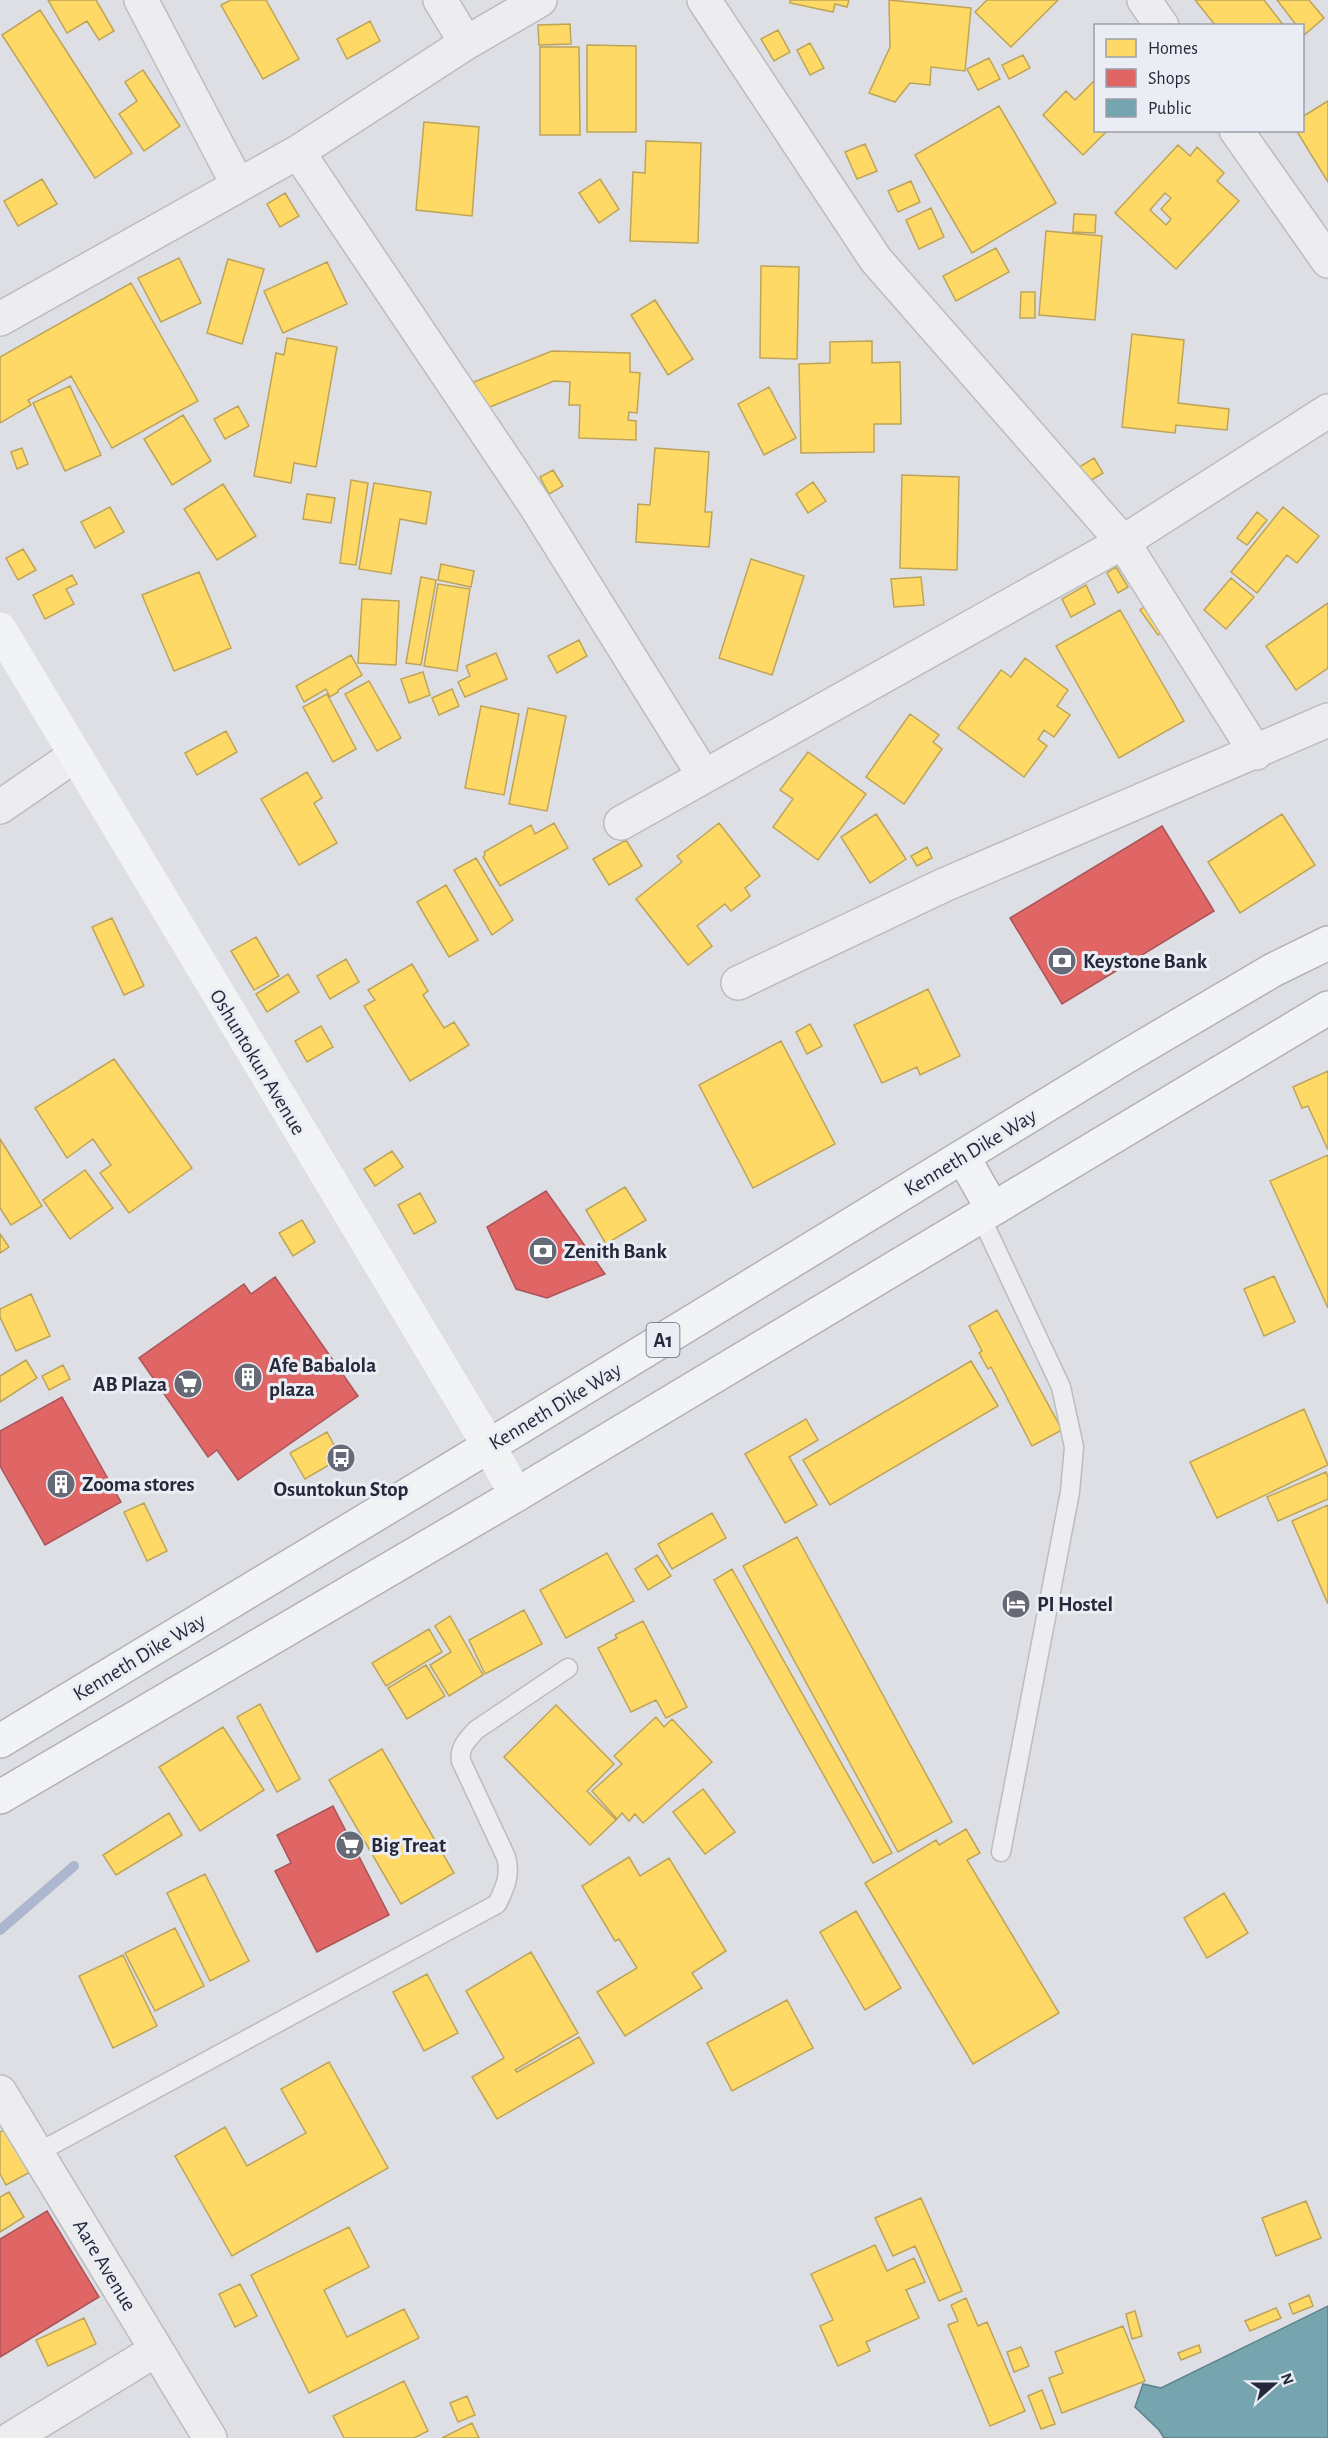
<svg xmlns="http://www.w3.org/2000/svg" width="1328" height="2438" viewBox="0 0 1328 2438" font-family="'Alegreya Sans',sans-serif">
	<style>
		.homes { fill: #ffd966; stroke: #bea459; stroke-width: 1.5; fill-rule: evenodd }
		.shops { fill: #e06666; stroke: #a85459; stroke-width: 1.5 }
		.public { fill: #76a5af; stroke: #5e808c; stroke-width: 1.5 }
		.lines { fill: none; stroke-linecap: round; stroke-linejoin: round }
		.stream { stroke: #acb6ce; stroke-width: 10 }
		.lane-casing { stroke: #bbbcc0; stroke-width: 21 }
		.street-casing { stroke: #bbbcc0; stroke-width: 36 }
		.highway-casing { stroke: #b1b2b8; stroke-width: 36 }
		.lane { stroke: #ededf0; stroke-width: 18 }
		.street { stroke: #ededf0; stroke-width: 33 }
		.secondary { stroke: #f2f3f4; stroke-width: 33 }
		.highway { stroke: #f2f3f4; stroke-width: 33 }
		.labels { text-anchor: middle; stroke-width: 6; stroke-linejoin: round; paint-order: stroke }
		.shield { fill: #ebedf4; stroke: #616472; stroke-width: 1.5 }
		.shield-label { font-size: 20px; font-weight: bold; fill: #26293b }
		.poi-label { font-size: 21px; font-weight: bold; fill: #26293b; stroke: #ebedf4; text-anchor: start }
		.street-label { font-size: 21px; fill: #26293b; stroke: #ebedf4 }
	</style>
	<rect width="100%" height="100%" fill="#dedfe4"/>
	<!-- homes -->
	<path class="homes" d="M48 0H96L114 31 99 40 87 21 67 33Z
		M231 0H266L299 59 263 79 221 5Z
		M790 0H849L847 7 835 4 833 12 790 3Z
		M889 0 971 8 965 71 931 67 930 85 910 83 895 102 869 93 890 47Z
		M987 0H1058L1011 47 975 12Z
		M1195 0H1264L1284 26H1216Z
		M1277 0H1309L1324 18 1304 35 1302 26H1297Z
		M40 10 132 153 95 178 2 35Z
		M370 21 380 41 347 59 337 39Z
		M570 24 571 44 539 45 538 25Z
		M778 30 790 52 774 61 761 39Z
		M810 43 824 68 810 75 797 50Z
		M587 45 636 46V132H587Z
		M540 47H579L580 135H540Z
		M1023 55 1030 68 1009 79 1002 65Z
		M989 58 1000 79 978 90 967 69Z
		M143 70 180 126 144 151 119 114 137 101 125 82Z
		M1096 79V130H1108L1083 155 1043 115 1066 91 1075 100Z
		M1328 101V182L1296 130H1302V117Z
		M999 106 1056 203 972 253 915 155Z
		M424 122 479 127 472 216 416 210Z
		M646 141 701 143 698 243 630 241 633 172 645 173Z
		M865 144 877 171 857 179 845 152Z
		M1178 145 1190 156 1197 147 1224 173 1217 181 1239 201 1176 269 1115 213ZM1165 193 1171 198 1161 209 1171 219 1166 225 1150 210Z
		M42 179 57 204 18 226 4 201Z
		M600 179 619 209 599 223 579 193Z
		M911 181 920 202 898 212 888 191Z
		M285 193 299 216 280 227 267 204Z
		M931 208 944 237 919 249 906 220Z
		M1074 214 1096 215 1095 233 1073 232Z
		M1046 231 1102 236 1095 320 1039 315Z
		M996 248 1009 272 956 301 943 276Z
		M179 258 201 303 161 322 138 278Z
		M228 259 264 269 242 344 207 333Z
		M327 262 347 304 283 333 264 291Z
		M761 266 799 267 797 359 760 358Z
		M131 283 198 401 112 448 71 376 28 400 31 405 0 423V357Z
		M1021 292H1035V318H1020Z
		M655 300 693 359 668 375 631 315Z
		M1132 334 1184 340 1178 403 1229 409 1227 430 1176 425 1175 433 1122 427Z
		M287 338 337 347 316 467 294 463 291 483 254 476 276 353 284 355Z
		M872 341V363L900 362 901 424H874V452L801 453 799 364 830 363V342Z
		M552 351 630 353V372L640 373 637 413 629 412 628 420 636 421V440L579 438 580 405H569L570 382 554 381 485 409 474 382Z
		M70 386 101 455 65 471 33 403Z
		M769 387 796 438 764 455 738 404Z
		M238 406 249 426 225 439 214 419Z
		M183 415 211 461 172 485 144 439Z
		M22 448 28 464 17 469 11 452Z
		M655 448 709 452 705 512H712L709 547 636 542 638 504 650 505Z
		M1094 458 1103 473 1085 484 1076 469Z
		M553 470 563 486 549 494 540 477Z
		M902 475 959 477 957 570 900 568Z
		M351 480 368 483 356 565 340 563Z
		M813 482 826 501 808 513 796 494Z
		M374 483 431 492 426 524 400 519 391 574 359 569Z
		M223 484 256 536 217 560 184 509Z
		M307 494 335 498 331 523 303 519Z
		M110 507 124 532 95 548 81 522Z
		M1283 507 1319 536 1297 563 1287 555 1257 593 1231 572Z
		M1257 512 1267 520 1247 545 1237 538Z
		M23 549 36 570 18 580 6 558Z
		M751 559 804 576 772 675 719 658Z
		M441 564 474 571 471 587 438 580Z
		M1116 567 1128 587 1118 593 1107 573Z
		M199 572 231 648 174 671 142 595Z
		M72 575 77 584 66 589 74 604 45 619 33 595Z
		M421 577 436 580 421 665 406 663Z
		M921 577 924 605 894 607 891 579Z
		M1231 578 1254 597 1226 629 1204 610Z
		M438 584 470 589 457 671 424 666Z
		M1086 585 1095 604 1071 617 1062 599Z
		M362 599 399 601 396 665 358 663Z
		M1150 602 1168 627 1158 635 1140 610Z
		M1328 603V668L1296 690 1266 646Z
		M1120 610 1184 721 1119 758 1056 646Z
		M579 640 587 656 557 673 548 656Z
		M496 653 507 679 465 697 458 682 470 676 466 666Z
		M351 655 362 675 338 690V692L330 697 326 689 304 702 296 686Z
		M1025 658 1068 690 1057 706 1070 715 1054 737 1044 730 1038 739 1047 746 1024 777 958 728 1001 670 1011 677Z
		M423 672 430 695 409 703 401 679Z
		M369 681 401 738 377 751 345 694Z
		M452 689 459 706 439 715 432 698Z
		M327 694 356 749 333 762 303 707Z
		M481 706 519 714 504 795 465 788Z
		M528 708 566 716 547 811 509 804Z
		M910 714 939 735 933 742 942 749 904 804 866 777Z
		M226 731 237 752 197 775 185 753Z
		M808 752 866 794 818 860 773 827 793 799 780 790Z
		M307 772 322 798 314 803 337 843 299 865 261 799Z
		M876 814 906 859 870 883 841 837Z
		M1282 814 1315 865 1240 913 1208 862Z
		M554 823 568 848 500 886 483 857 485 855 484 852 531 825 535 834Z
		M719 823 760 876 745 888 750 896 731 911 725 904 697 926 712 946 688 965 636 899 682 862 677 856Z
		M626 840 642 866 609 885 593 859Z
		M927 847 932 858 917 866 911 856Z
		M476 858 513 920 492 935 454 870Z
		M446 885 478 940 449 957 417 902Z
		M112 918 144 986 124 995 92 927Z
		M256 937 279 976 254 990 231 951Z
		M346 959 359 982 330 999 317 976Z
		M412 964 428 991 423 995 444 1028 454 1022 469 1045 410 1081 364 1006 375 1000 368 990Z
		M288 974 299 992 267 1012 256 994Z
		M928 989 960 1056 920 1075 917 1067 882 1083 854 1025Z
		M810 1024 822 1046 807 1054 796 1032Z
		M321 1026 333 1047 307 1062 295 1041Z
		M781 1041 835 1144 753 1188 699 1085Z
		M114 1059 192 1168 129 1213 100 1173 111 1165 93 1139 67 1158 35 1108Z
		M1328 1071V1150L1308 1106 1302 1108 1293 1087Z
		M0 1139 42 1206 11 1225 0 1208Z
		M392 1151 403 1167 375 1186 364 1169Z
		M1328 1155V1308L1270 1181Z
		M85 1170 113 1208 70 1239 43 1200Z
		M625 1187 646 1220 606 1244 586 1210Z
		M420 1193 436 1222 414 1234 398 1205Z
		M302 1220 315 1242 293 1256 279 1233Z
		M0 1234 9 1247 0 1253Z
		M1274 1276 1295 1322 1264 1336 1244 1289Z
		M31 1294 50 1336 16 1351 0 1317V1309Z
		M997 1310 1062 1430 1032 1446 991 1367 988 1369 979 1353 982 1351 969 1326Z
		M26 1360 37 1378 0 1402V1376Z
		M971 1361 998 1406 830 1505 803 1460Z
		M63 1365 70 1379 49 1390 42 1376Z
		M1304 1409 1328 1465 1217 1518 1190 1462Z
		M806 1419 818 1440 789 1457 817 1505 785 1523 745 1454Z
		M327 1432 341 1458 305 1479 290 1453Z
		M1326 1472 1328 1477V1499L1278 1521 1267 1497Z
		M144 1503 167 1551 147 1561 124 1512Z
		M1328 1505V1604L1292 1521Z
		M712 1513 726 1538 672 1569 658 1544Z
		M797 1537 952 1822 898 1852 743 1566Z
		M607 1553 634 1601 566 1638 540 1590Z
		M657 1555 671 1576 648 1590 635 1569Z
		M732 1569 892 1853 873 1863 714 1580Z
		M524 1610 542 1644 485 1674 469 1640Z
		M450 1616 483 1675 449 1696 430 1665 451 1652 435 1626Z
		M643 1621 687 1707 666 1718 656 1700 631 1712 598 1648 617 1638 615 1635Z
		M429 1629 442 1652 386 1686 372 1663Z
		M426 1665 445 1696 407 1719 388 1688Z
		M260 1704 300 1779 277 1792 237 1717Z
		M556 1705 614 1764 587 1791 616 1820 590 1845 504 1757Z
		M656 1717 664 1727 672 1719 712 1762 643 1823 635 1814 629 1821 622 1813 617 1819 592 1791 622 1764 614 1756Z
		M223 1727 264 1790 200 1831 159 1767Z
		M382 1749 454 1873 401 1904 329 1780Z
		M703 1789 735 1832 705 1854 673 1812Z
		M169 1813 182 1835 116 1875 103 1855Z
		M966 1829 980 1853 967 1860 1059 2013 973 2064 865 1883 936 1840 939 1845Z
		M629 1857 640 1876 669 1858 726 1951 692 1973 702 1988 625 2036 597 1992 637 1968 619 1939 615 1941 582 1886Z
		M205 1874 249 1961 210 1981 167 1893Z
		M1224 1893 1248 1933 1207 1958 1184 1918Z
		M856 1911 901 1988 865 2010 820 1932Z
		M175 1928 204 1986 155 2011 125 1953Z
		M531 1952 578 2033 515 2070 517 2072 579 2037 594 2063 497 2119 472 2077 504 2058 466 1991Z
		M123 1955 157 2026 113 2048 79 1976Z
		M427 1974 458 2033 424 2051 393 1992Z
		M787 2000 813 2048 732 2091 707 2043Z
		M329 2062 388 2168 232 2256 175 2156 225 2127 247 2166 306 2133 281 2089Z
		M10 2126 34 2170 6 2185 0 2174V2132Z
		M9 2192 24 2217 0 2232V2197Z
		M921 2198 962 2291 939 2301 915 2246 893 2256 875 2218Z
		M1306 2201 1321 2238 1276 2256 1262 2218Z
		M349 2227 369 2267 324 2290 347 2337 404 2309 419 2338 309 2393 251 2275Z
		M875 2245 887 2271 914 2258 925 2282 906 2290 919 2318 866 2342 870 2351 838 2366 820 2326 833 2320 811 2274Z
		M240 2284 257 2316 235 2327 219 2294Z
		M1309 2295 1313 2306 1293 2314 1289 2304Z
		M966 2298 978 2326 987 2322 1025 2411 990 2426 948 2325 958 2321 951 2305Z
		M1276 2308 1281 2318 1250 2331 1245 2321Z
		M1135 2311 1142 2336 1132 2339 1126 2314Z
		M84 2318 96 2344 48 2366 36 2340Z
		M1123 2326 1145 2381 1062 2413 1049 2378 1063 2373 1055 2352Z
		M1199 2345 1201 2352 1181 2360 1178 2353Z
		M1021 2347 1029 2366 1014 2372 1007 2352Z
		M404 2381 428 2431 414 2438H344L333 2416Z
		M1042 2390 1055 2424 1041 2429 1028 2396Z
		M467 2396 475 2415 458 2422 450 2403Z
		M472 2423 479 2438H442Z"/>
	<!-- shops -->
	<path class="shops" d="M1162 826 1214 911 1062 1004 1010 918Z
		M546 1191 605 1274 547 1298 516 1289 487 1227Z
		M275 1277 358 1396 238 1480 217 1450 208 1457 139 1358 244 1284 251 1294Z
		M62 1397 121 1502 45 1545 0 1466V1431Z
		M333 1806 389 1915 317 1952 275 1871 291 1863 277 1835Z
		M47 2211 99 2297 0 2357V2239Z"/>
	<!-- public -->
	<path class="public" d="M1328 2306V2438H1164L1159 2430 1135 2407 1143 2384 1161 2388Z"/>
	<g class="lines">
		<!-- stream -->
		<path class="stream" d="M0 1930 74 1866"/>
		<!-- lane casing -->
		<g class="lane-casing">
			<path id="lane" d="M980 1215 1061 1387 1074 1447 1070 1492 1001 1852
				M37 2153 497 1904C505 1888 511 1875 506 1857L461 1761C459 1747 467 1740 476 1730L568 1668"/>
		</g>
		<!-- street casing -->
		<g class="street-casing">
			<path id="street" d="M141 0 238 185
				M440 0 466 43
				M704 0 876 260 1123 542 1256 753
				M1144 0 1162 26
				M1236 130 1328 261
				M298 152 535 505 704 776
				M0 319 298 152 466 43 540 0
				M0 807 74 756
				M621 823 1123 542 1328 411
				M738 983 944 885 1328 720
				M0 2092 210 2438
				M12 2438 156 2350"/>
		</g>
		<!-- highway casing -->
		<g class="highway-casing">
			<path id="highway" d="M963 1157 992 1208
				M0 1741 489 1446 1122 1059 1273 970 1328 943
				M0 1797 516 1495 1328 1008"/>
		</g>
		<!-- lane -->
		<use href="#lane" class="lane"/>
		<!-- street -->
		<use href="#street" class="street"/>
		<!-- secondary -->
		<path class="secondary" d="M0 629 489 1446 516 1495"/>
		<!-- highway -->
		<use href="#highway" class="highway"/>
	</g>
	<!-- icons -->
	<defs>
		<g id="bank-disc" transform="scale(1.5)"><circle r="9.5" fill="#666976" stroke="#ebedf4"/><path d="M-6-4H6V4H-6ZM0-2.3a2.3 2.3 0 1 0 0 4.6a2.3 2.3 0 1 0 0-4.6Z" fill="#fff"/></g>
		<g id="building-disc" transform="scale(1.5)"><circle r="9.5" fill="#666976" stroke="#ebedf4"/><path d="M-4-6H4V6H1V3H-1V6H-4ZM-2.5-4.3h1.7v1.8h-1.7ZM.8-4.3h1.7v1.8H.8ZM-2.5-1h1.7V.8h-1.7ZM.8-1h1.7V.8H.8Z" fill="#fff"/></g>
		<g id="supermarket-disc" transform="scale(1.5)"><circle r="9.5" fill="#666976" stroke="#ebedf4"/><path d="M-6-5.5h2.5l.6 2H6L4.5 2H-2.5L-4.4-4H-6ZM-1.5 3.2a1.3 1.3 0 1 0 .1 0ZM3 3.2a1.3 1.3 0 1 0 .1 0Z" fill="#fff"/></g>
		<g id="bus-disc" transform="scale(1.5)"><circle r="9.5" fill="#666976" stroke="#ebedf4"/><path d="M-5-6H5V4H4V6H2V4H-2V6H-4V4H-5ZM-3.5-4V0h7V-4ZM-3.5 1.2v1.5H-2V1.2ZM2 1.2v1.5H3.5V1.2Z" fill="#fff"/></g>
		<g id="hotel-disc" transform="scale(1.5)"><circle r="9.5" fill="#666976" stroke="#ebedf4"/><path d="M-6-4.5h1.5V1H6V5H4.5V3h-9V5H-6ZM-4 0a1.8 1.8 0 1 1 3.6 0ZM.5 0V-2.5h3Q6-2.5 6 0Z" fill="#fff"/></g>
	</defs>
	<g fill-rule="evenodd">
		<use href="#bank-disc" x="1062" y="961"/>
		<use href="#bank-disc" x="543" y="1251"/>
		<use href="#building-disc" x="248" y="1377"/>
		<use href="#supermarket-disc" x="188" y="1384"/>
		<use href="#bus-disc" x="341" y="1458"/>
		<use href="#building-disc" x="61" y="1484"/>
		<use href="#hotel-disc" x="1016" y="1604"/>
		<use href="#supermarket-disc" x="350" y="1845"/>
	</g>
	<g class="labels">
		<!-- shield labels -->
		<rect class="shield" x="646.5" y="1323" width="33" height="34" rx="4.5"/>
		<g class="shield-label">
			<text x="663" y="1347">A1</text>
		</g>
		<!-- poi labels -->
		<g class="poi-label">
			<text x="1083" y="968">Keystone Bank</text>
			<text x="564" y="1258">Zenith Bank</text>
			<text x="269" y="1372">Afe Babalola<tspan x="269" dy="24">plaza</tspan></text>
			<text x="167" y="1391" text-anchor="end">AB Plaza</text>
			<text x="82" y="1491">Zooma stores</text>
			<text x="341" y="1496" text-anchor="middle">Osuntokun Stop</text>
			<text x="1037" y="1611">PI Hostel</text>
			<text x="371" y="1852">Big Treat</text>
		</g>
		<!-- street labels -->
		<g class="street-label">
			<text transform="translate(258 1062) rotate(59)" y="7">Oshuntokun Avenue</text>
			<text transform="translate(970 1152) rotate(-31)" y="7">Kenneth Dike Way</text>
			<text transform="translate(555 1406) rotate(-31)" y="7">Kenneth Dike Way</text>
			<text transform="translate(139 1657) rotate(-31)" y="7">Kenneth Dike Way</text>
			<text transform="translate(105 2265) rotate(59)" y="7">Aare Avenue</text>
		</g>
	</g>
	<!-- legend -->
	<rect x="1094" y="24" width="210" height="108" fill="#ebedf4" stroke="#9c9faa" stroke-width="1.5"/>
	<rect x="1106" y="39" width="30" height="18" fill="#ffd966" stroke="#9c9faa" stroke-width="1.5"/>
	<text x="1148" y="54" font-size="18" fill="#26293b">Homes</text>
	<rect x="1106" y="69" width="30" height="18" fill="#e06666" stroke="#9c9faa" stroke-width="1.5"/>
	<text x="1148" y="84" font-size="18" fill="#26293b">Shops</text>
	<rect x="1106" y="99" width="30" height="18" fill="#76a5af" stroke="#9c9faa" stroke-width="1.5"/>
	<text x="1148" y="114" font-size="18" fill="#26293b">Public</text>
	<!-- north arrow -->
	<g transform="translate(1274 2384) rotate(69)" stroke="#ebedf4" stroke-width="4.5" paint-order="stroke">
	<path d="M0-4.5L10 22L0 15L-10 22Z" fill="#26293b"/>
	<text y="-9" font-size="16" font-weight="bold" text-anchor="middle" fill="#26293b">N</text>
	</g>
</svg>
